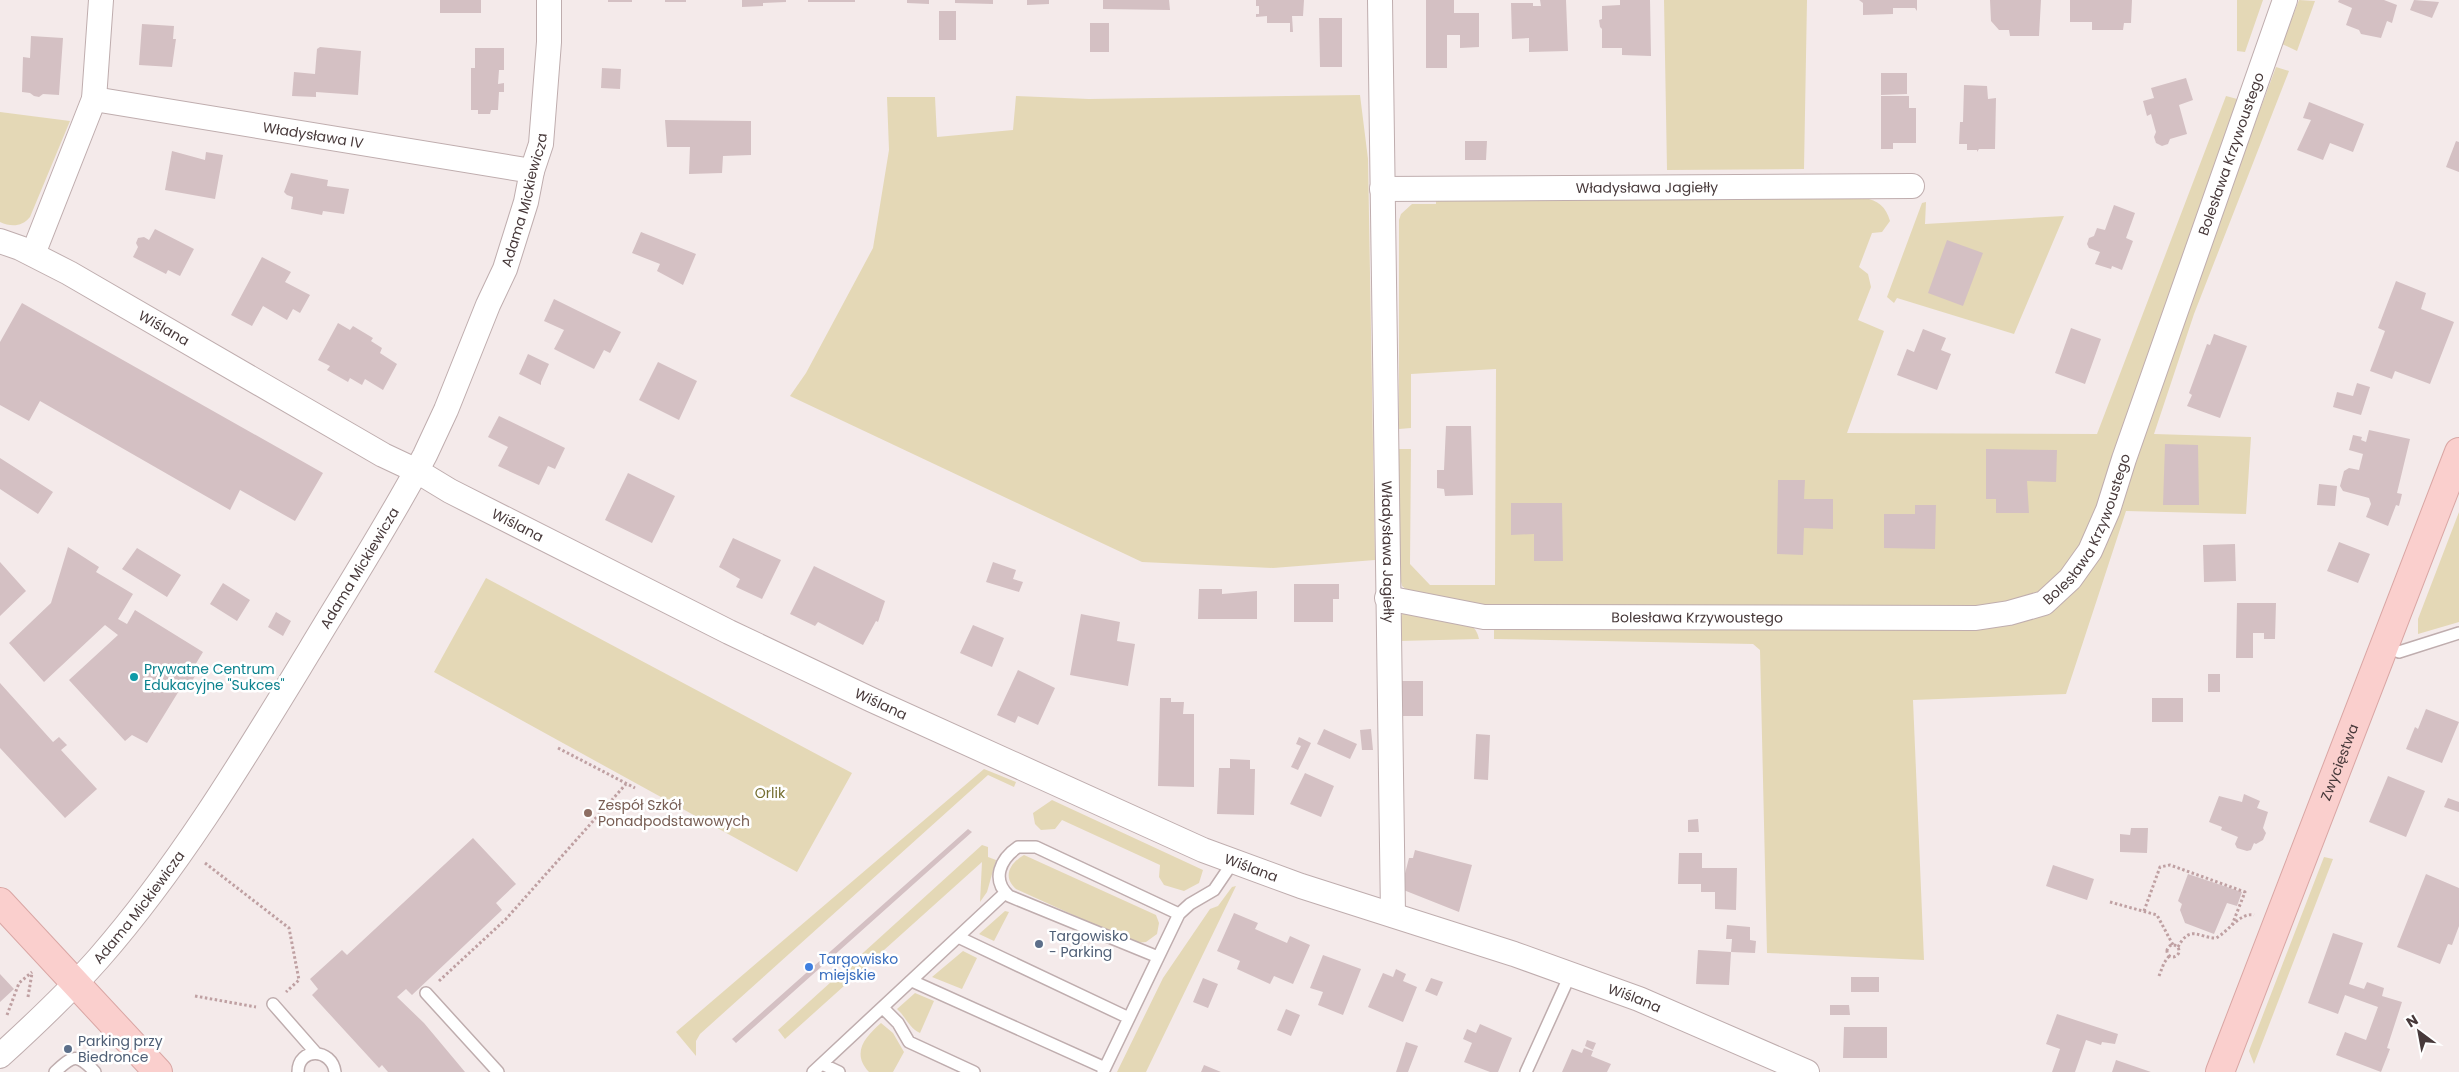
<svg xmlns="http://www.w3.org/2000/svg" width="2459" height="1072" viewBox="0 0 2459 1072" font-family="Poppins,sans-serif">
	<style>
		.green { fill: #e4d8b6 }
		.building { fill: #d4c0c3 }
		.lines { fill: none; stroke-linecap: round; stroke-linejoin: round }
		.lane-casing { stroke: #bfadae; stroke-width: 14 }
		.street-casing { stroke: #bfadae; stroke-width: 26 }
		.secondary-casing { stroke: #d9a6a4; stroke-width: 30 }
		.path { stroke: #bfa0a2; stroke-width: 3; stroke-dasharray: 2.5 2.5; stroke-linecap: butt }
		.lane { stroke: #fff; stroke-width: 11 }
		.street { stroke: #fff; stroke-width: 24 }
		.secondary { stroke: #facfcd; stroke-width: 28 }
		.culture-dot { fill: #0f9aa8; stroke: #fff; stroke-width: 2 }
		.education-dot { fill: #8d6e63; stroke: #fff; stroke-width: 2 }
		.service-dot { fill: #5c6f8a; stroke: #fff; stroke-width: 2 }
		.shop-dot { fill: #3f7fe0; stroke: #fff; stroke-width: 2 }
		.labels { text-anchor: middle; stroke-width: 5; stroke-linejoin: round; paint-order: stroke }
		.street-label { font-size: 14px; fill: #47393a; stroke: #fff }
		.culture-label { font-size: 14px; fill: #0d838f; stroke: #fff; text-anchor: start }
		.park-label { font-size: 14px; fill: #756e30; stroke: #fff }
		.education-label { font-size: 14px; fill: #785e54; stroke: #fff; text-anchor: start }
		.service-label { font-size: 14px; fill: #4e5e75; stroke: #fff; text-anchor: start }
		.shop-label { font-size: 14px; fill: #366cbe; stroke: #fff; text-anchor: start }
	</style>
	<rect width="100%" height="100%" fill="#f4eaea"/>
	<!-- green -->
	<path class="green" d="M1664 0H1807L1804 169 1667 170Z
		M2237 0H2263L2245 52 2237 51Z
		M2299 0 2315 1 2297 51 2282 44Z
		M2276 67 2289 71 2194 314 2154 434 2251 437 2246 514 2126 511 2066 694 1913 700 1924 960 1767 953 1760 650 1753 644 1494 639V628L1759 627 2063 598 2189 300Z
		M1360 95 1368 159 1375 560 1273 568 1142 562 790 396 806 373 873 248 889 150 887 97H935L937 137 1013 130 1016 96 1089 99Z
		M2226 96 2241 100 2103 506 2075 562 2040 594 1979 610 1500 609 1408 591 1402 586 1399 573V449H1411L1410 564 1430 585H1495L1496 369 1411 374V428L1399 429V220L1401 214 1412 204H1436V198H1864C1878 200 1886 207 1890 221L1882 232 1872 233 1859 267 1868 274 1871 287 1858 320 1884 331 1847 433 2097 434Z
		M0 112 70 121 30 217C22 227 11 227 0 222Z
		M1926 202 1925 224 2064 216 2014 334 1897 298 1894 303 1887 297 1922 203Z
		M2459 512V622L2418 634V619Z
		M486 578 852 773 797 872 434 672Z
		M1413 611C1435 615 1475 613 1479 639L1399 641 1398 622 1403 613Z
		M984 769 1016 782 1014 787 988 775 700 1034 696 1041V1056L676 1032Z
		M1052 800 1203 870 1199 883 1184 891 1164 885 1159 877 1160 865 1062 820 1055 829 1041 830 1035 824 1033 813Z
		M982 845 988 847V857L996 860 987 892 980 902 982 862 785 1039 778 1030Z
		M1024 855 1156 915 1159 923 1157 934 1146 942 1135 943 1016 889C1002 877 1010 863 1024 855Z
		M2324 857 2333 859 2254 1064 2249 1051Z
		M1236 886 1146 1072H1117L1163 978 1210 909 1218 906 1232 887Z
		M1005 911 1009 912 994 941 979 934Z
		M963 951 977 958 962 989 932 977Z
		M915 993 934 1001 920 1033C909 1028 906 1017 897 1009Z
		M881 1023 893 1033 904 1052 893 1072H869C851 1053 865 1037 881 1023Z"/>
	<!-- building -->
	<path class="building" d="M440 0H481V13H440Z
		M608 0H632V2H608Z
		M665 0H686V2H665Z
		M742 0H786V2L763 3V6L742 7Z
		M808 0H855V2H808Z
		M907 0H929V4L907 3Z
		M955 0H993V4L955 3Z
		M1027 0H1049V4L1027 5Z
		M1103 0H1169L1170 10 1103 9Z
		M1256 0H1304L1303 16H1292L1293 32H1290V23H1267V16L1256 17V14H1259V6H1256Z
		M1426 0H1454V13H1479V47L1460 48V35H1447V68H1426Z
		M1540 0H1566L1568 51 1529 52V38L1512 39 1511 3H1533V6H1541Z
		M1620 0H1650L1651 56 1622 55V48H1602V29L1600 27 1599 20 1602 19V6L1620 5Z
		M1859 0H1917V11L1915 8H1893V14L1863 15V3Z
		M1990 0H2041L2039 36H2010L2009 30H1999L1991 21Z
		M2070 0H2132L2131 23H2124L2123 30H2092V22H2070Z
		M2339 0H2384L2397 5 2392 23 2387 21 2381 38 2361 34 2359 30 2346 25 2352 8 2338 2Z
		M2414 0 2439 2 2432 18 2410 10Z
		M939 11H956V40H939Z
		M1319 18H1342V67H1320Z
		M1090 23H1109V52H1090Z
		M142 24 174 26 173 39H176L172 67 139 65Z
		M31 36 63 38 59 95 43 94 39 97 34 96 30 93 22 92 23 57 30 58Z
		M320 47 361 51 358 95 316 92V97L292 96 294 72 315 74 317 49Z
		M475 48H504V70H499L498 84 504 83V92H499L498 110H491L490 114H478V110H471V68H475Z
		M602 68 621 69 620 89 601 88Z
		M1881 73H1907V94L1881 95Z
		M2186 78 2193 100 2179 105 2187 134 2170 139 2168 144 2162 146 2156 143 2154 137 2156 132 2151 114 2147 116 2143 101 2154 98 2151 88Z
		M1964 85 1987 86 1988 99 1996 98 1995 149H1979L1977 152V150H1967V144H1959L1960 122H1963Z
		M1881 96H1909V108H1916V143H1893V149H1881Z
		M2309 102 2364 124 2353 152 2330 143 2323 160 2297 150 2311 120 2303 118Z
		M665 120 751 121V155L723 156 722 173 689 174 690 147H667Z
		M1465 141H1487L1486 160H1465Z
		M2456 141 2459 142V172L2446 167Z
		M172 151 205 160 206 152 223 155 215 199 165 190Z
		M291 173 328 180 327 186 349 189 344 214 323 211 322 215 291 209 293 197 287 195 284 192Z
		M2114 205 2135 213 2126 238 2133 241 2122 270 2112 266 2111 269 2095 264 2100 252 2089 248 2087 244 2089 238 2094 236 2097 228 2105 230Z
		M155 229 194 249 180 276 168 270 166 274 133 257 138 247 136 243 138 238 144 237 149 240Z
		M641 232 696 254 683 285 657 271 660 264 632 253Z
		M1947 240 1983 253 1963 306 1928 293Z
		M262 257 291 272 285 282 310 295 300 313 293 309 287 320 263 306 252 326 231 315Z
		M2396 281 2426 293 2421 309 2454 322 2430 384 2395 371 2392 379 2370 371 2385 331 2378 328Z
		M554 299 621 332 610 353 604 350 594 369 554 349 564 330 544 321Z
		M22 303 323 473 295 521 240 490 230 510 40 401 29 421 0 405V342Z
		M338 323 350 330 353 326 373 338 371 341 382 348 380 353 397 364 383 390 365 379 362 385 350 378 348 382 327 370 330 366 318 360Z
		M2071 328 2101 339 2085 384 2055 373Z
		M1923 329 1946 338 1941 350 1951 354 1937 390 1897 375 1907 349 1914 352Z
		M2214 334 2247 346 2220 418 2187 406 2192 395 2189 393 2207 344 2210 345Z
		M528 354 549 364 541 382V385L519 374Z
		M658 362 697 381 679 420 639 400Z
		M2357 383 2370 387 2361 415 2333 407 2337 392 2353 396Z
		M499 416 565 448 555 469 548 466 539 485 498 466 508 447 488 437Z
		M1446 426H1471L1473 495 1445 496 1444 489 1437 488V470H1444Z
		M2369 430 2410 439 2397 493 2402 494 2399 506 2396 505 2388 526 2366 517 2371 504 2369 498 2343 491 2340 486 2344 471 2349 468 2359 470 2363 454 2349 450 2353 435 2362 437 2361 440 2366 442Z
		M2165 444 2198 445 2199 505H2163Z
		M1986 449 2057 450 2056 482 2027 481 2029 513H1996V499H1986Z
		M0 458 53 492 38 514 0 489Z
		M628 473 675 496 652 543 605 520Z
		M1778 480H1805L1804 499H1833V529L1804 528 1803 555 1777 554Z
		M2319 484 2337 486 2335 506 2317 505Z
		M1511 503H1562L1563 561H1534V534L1511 535Z
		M1915 505H1936L1935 549 1884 548V514H1915Z
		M733 538 781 560 762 599 736 587 740 579 719 567Z
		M2339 542 2370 554 2358 583 2327 571Z
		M2235 544 2236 581 2204 582 2203 545Z
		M68 547 99 567 96 572 133 594 118 619 127 624 135 610 203 652 192 670 197 673 190 684 185 681 147 743 132 735 125 741 69 680 118 635 105 625 44 682 9 643 51 603Z
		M137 548 181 575 167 597 122 569Z
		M0 562 26 591 0 616Z
		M993 562 1016 570 1013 579 1023 582 1019 592 986 582Z
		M814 566 885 601 878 622 876 621 863 645 818 622 815 626 790 614Z
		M223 583 250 600 237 621 210 604Z
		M1294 584H1339V599H1333V622H1294Z
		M1199 589H1222V594L1257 591V619H1198Z
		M2237 603H2276L2275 639H2264V633H2253V658H2236Z
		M276 612 291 621 283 636 268 627Z
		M1081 614 1120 622 1117 641 1135 644 1128 686 1070 675Z
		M973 625 1004 638 992 667 960 653Z
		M1018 670 1055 688 1038 725 1018 716 1015 723 997 715Z
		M2208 674H2220V692H2208Z
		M1402 681H1423V716H1402Z
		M0 683 53 742 59 737 67 745 61 750 97 789 65 818 0 748Z
		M1160 698H1171V702H1184L1183 714H1194V787L1158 786Z
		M2152 698H2183V722H2152Z
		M2426 709 2459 722 2442 763 2406 749 2415 727 2418 729Z
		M1324 729 1357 744 1350 759 1317 744Z
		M1371 729 1373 750H1362L1360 730Z
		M1476 734 1490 735 1488 780 1474 779Z
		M1299 737 1311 743 1298 770 1291 767 1301 746 1296 744Z
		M1230 759 1250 760V769H1255L1254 815 1217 814 1219 768H1230Z
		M1305 773 1334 786 1321 817 1290 804Z
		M2388 776 2425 791 2406 837 2369 822Z
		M2244 794 2260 801 2257 808 2268 812 2263 828 2266 833 2263 840 2256 844 2254 843 2251 850 2247 851 2237 848 2235 844 2238 837 2221 830 2222 827 2209 822 2219 796 2242 802Z
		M2448 798 2459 802V812L2444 807Z
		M1698 819 1699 832H1688V820Z
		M2131 828H2148L2147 853 2120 852V834L2130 835Z
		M968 829 972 832 736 1043 732 1039Z
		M473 838 516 884 496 903 502 910 412 995 406 989 397 997 424 1023 465 1072H388L382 1065 379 1068 312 995 318 989 310 979 342 950 347 955Z
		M1415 850 1472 865 1459 912 1401 889 1409 858H1413Z
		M1679 853H1702V868H1737L1736 910 1715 909V892H1701V884H1678Z
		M2053 865 2094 879 2087 900 2046 886Z
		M2188 874 2242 892 2237 906 2227 903 2214 934 2185 923 2180 910 2182 904 2178 901Z
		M2426 874 2459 888V926L2452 945 2448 944 2440 964 2397 947Z
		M1234 913 1258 923 1255 929 1287 943 1290 936 1310 945 1293 984 1274 976 1270 984 1237 969 1240 961 1217 951Z
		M1727 925 1750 927V940L1756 941 1755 953 1731 952 1729 985 1696 984 1698 950 1731 952 1732 939H1726Z
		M2333 933 2363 943 2349 984 2364 989 2367 982 2384 988 2382 996 2402 1002 2387 1048 2390 1049 2381 1072 2336 1055 2345 1032 2366 1040 2378 1007 2345 995 2338 1014 2308 1003Z
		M1323 955 1361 969 1343 1015 1318 1005 1323 992 1310 988Z
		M1396 969 1406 974 1403 981 1417 987 1403 1022 1368 1007 1383 973 1393 977Z
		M0 974 14 989 0 1002Z
		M1851 977H1879V992H1851Z
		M1203 978 1218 984 1208 1008 1193 1002Z
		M1431 978 1443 982 1437 996 1425 991Z
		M1830 1005H1849L1850 1015H1830Z
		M1286 1009 1300 1015 1291 1036 1277 1030Z
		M2057 1014 2118 1034 2115 1044 2102 1042 2101 1045 2086 1040 2075 1072H2052L2060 1049 2046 1044Z
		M1480 1024 1512 1038 1498 1072H1490L1464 1062 1472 1043 1463 1039 1467 1029 1476 1033Z
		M1844 1027H1887V1058H1843Z
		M1587 1040 1596 1043 1593 1050 1585 1046Z
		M1406 1042 1418 1046 1408 1072H1396Z
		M1584 1048 1593 1051 1591 1056 1611 1064 1607 1072H1562L1572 1049 1582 1053Z
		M2116 1060 2151 1072H2112Z
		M1204 1065 1221 1072H1201Z"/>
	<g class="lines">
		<!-- lane casing -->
		<g class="lane-casing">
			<path id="lane" d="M2385 646 2399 652 2459 633
				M958 937 1129 1018
				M1158 957 1009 896C991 880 1000 859 1018 847H1036L1179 914
				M912 981 1105 1068
				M426 993 498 1072
				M273 1004 316 1053
				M883 1008 898 1023 909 1042 974 1072
				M822 1064 839 1072
				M55 1072C73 1055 77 1053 95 1072
				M298 1072C298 1047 332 1048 335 1072
				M813 1072 1005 893
				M1103 1072 1179 914 1190 904 1214 890 1233 862
				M1526 1072 1570 975"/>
		</g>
		<!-- street casing -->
		<g class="street-casing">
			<g id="street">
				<path id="s1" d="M1380 0 1393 915"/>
				<path id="s2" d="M94 99 532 171"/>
				<path id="s3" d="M1382 189 1912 186"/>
				<path id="s4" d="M0 241 20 248 69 273 383 455 417 471 450 491 729 632 872 700 1203 850 1301 886 1514 954 1639 999 1807 1072"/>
				<path d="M33 254 94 99 101 0"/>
				<path id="s5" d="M1387 598 1484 617 1976 618 2009 613 2044 603 2070 579 2090 551 2108 510 2124 459 2285 0"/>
				<path id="s6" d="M0 1056C34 1025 68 993 99 958 181 864 246 755 310 650 349 585 390 521 425 455L446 410 488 305 505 269 526 202 532 171 541 144 549 42V0"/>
			</g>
		</g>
		<!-- secondary casing -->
		<g class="secondary-casing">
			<g id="secondary">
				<path d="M0 902 158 1072"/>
				<path id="s7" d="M2220 1072 2459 452"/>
			</g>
		</g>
		<!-- path -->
		<path class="path" d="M558 748 635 788
			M205 863 289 928 299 980 286 992
			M2110 902 2157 915 2173 945
			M2144 911 2160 867 2170 865 2245 892 2232 925
			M2167 951a6 6 0 1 1 12 0a6 6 0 1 1-12 0Z
			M2178 947C2190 924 2199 938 2216 938 2228 932 2240 912 2254 915
			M2159 976 2164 963 2169 956
			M439 981 506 919 626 784
			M195 996 256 1007
			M28 997 32 973
			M7 1015 19 983 32 972"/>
		<!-- lane -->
		<use href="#lane" class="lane"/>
		<!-- street -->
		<use href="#street" class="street"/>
		<!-- secondary -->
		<use href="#secondary" class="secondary"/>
	</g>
	<!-- markers -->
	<circle class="culture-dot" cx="134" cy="677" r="5"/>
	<circle class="education-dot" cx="588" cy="813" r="5"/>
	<g class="service-dot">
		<circle cx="1039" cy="944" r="5"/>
		<circle cx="68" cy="1049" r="5"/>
	</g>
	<circle class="shop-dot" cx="809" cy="967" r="5"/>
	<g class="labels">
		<!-- street labels -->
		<g class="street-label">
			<text dy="5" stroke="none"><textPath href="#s2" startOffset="222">Władysława IV</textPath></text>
			<text dy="5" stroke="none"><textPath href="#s5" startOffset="1152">Bolesława Krzywoustego</textPath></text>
			<text dy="5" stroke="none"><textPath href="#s3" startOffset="265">Władysława Jagiełły</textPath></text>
			<text dy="5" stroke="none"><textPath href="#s6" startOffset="1014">Adama Mickiewicza</textPath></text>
			<text dy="5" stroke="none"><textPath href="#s4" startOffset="186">Wiślana</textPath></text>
			<text dy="5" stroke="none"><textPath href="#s4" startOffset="591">Wiślana</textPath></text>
			<text dy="5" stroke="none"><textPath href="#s5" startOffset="748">Bolesława Krzywoustego</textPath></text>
			<text dy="5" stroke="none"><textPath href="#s1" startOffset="552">Władysława Jagiełły</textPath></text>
			<text dy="5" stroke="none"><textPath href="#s6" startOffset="609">Adama Mickiewicza</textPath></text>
			<text dy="5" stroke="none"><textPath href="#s5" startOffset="312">Bolesława Krzywoustego</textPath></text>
			<text dy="5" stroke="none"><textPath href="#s4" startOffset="996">Wiślana</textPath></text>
			<text dy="5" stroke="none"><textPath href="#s7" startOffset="332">Zwycięstwa</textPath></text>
			<text dy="5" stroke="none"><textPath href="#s4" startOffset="1401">Wiślana</textPath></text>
			<text dy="5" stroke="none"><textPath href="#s6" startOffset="204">Adama Mickiewicza</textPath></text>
			<text dy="5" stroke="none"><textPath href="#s4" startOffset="1806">Wiślana</textPath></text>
		</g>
		<!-- culture labels -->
		<g class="culture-label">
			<text x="144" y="674">Prywatne Centrum<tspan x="144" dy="16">Edukacyjne "Sukces"</tspan></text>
		</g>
		<!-- park labels -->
		<g class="park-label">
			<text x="770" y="798">Orlik</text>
		</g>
		<!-- education labels -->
		<g class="education-label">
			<text x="598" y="810">Zespół Szkół<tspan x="598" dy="16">Ponadpodstawowych</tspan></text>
		</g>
		<!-- service labels -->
		<g class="service-label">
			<text x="1049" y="941">Targowisko<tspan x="1049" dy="16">- Parking</tspan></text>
			<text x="78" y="1046">Parking przy<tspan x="78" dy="16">Biedronce</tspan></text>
		</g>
		<!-- shop labels -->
		<g class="shop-label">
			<text x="819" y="964">Targowisko<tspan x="819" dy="16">miejskie</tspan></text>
		</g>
	</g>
	<!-- north arrow -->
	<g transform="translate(2419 1032) rotate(328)" stroke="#ffffff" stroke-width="4" paint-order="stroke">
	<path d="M0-4L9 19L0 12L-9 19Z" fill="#47393a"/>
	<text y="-8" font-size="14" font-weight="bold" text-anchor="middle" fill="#47393a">N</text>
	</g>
</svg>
